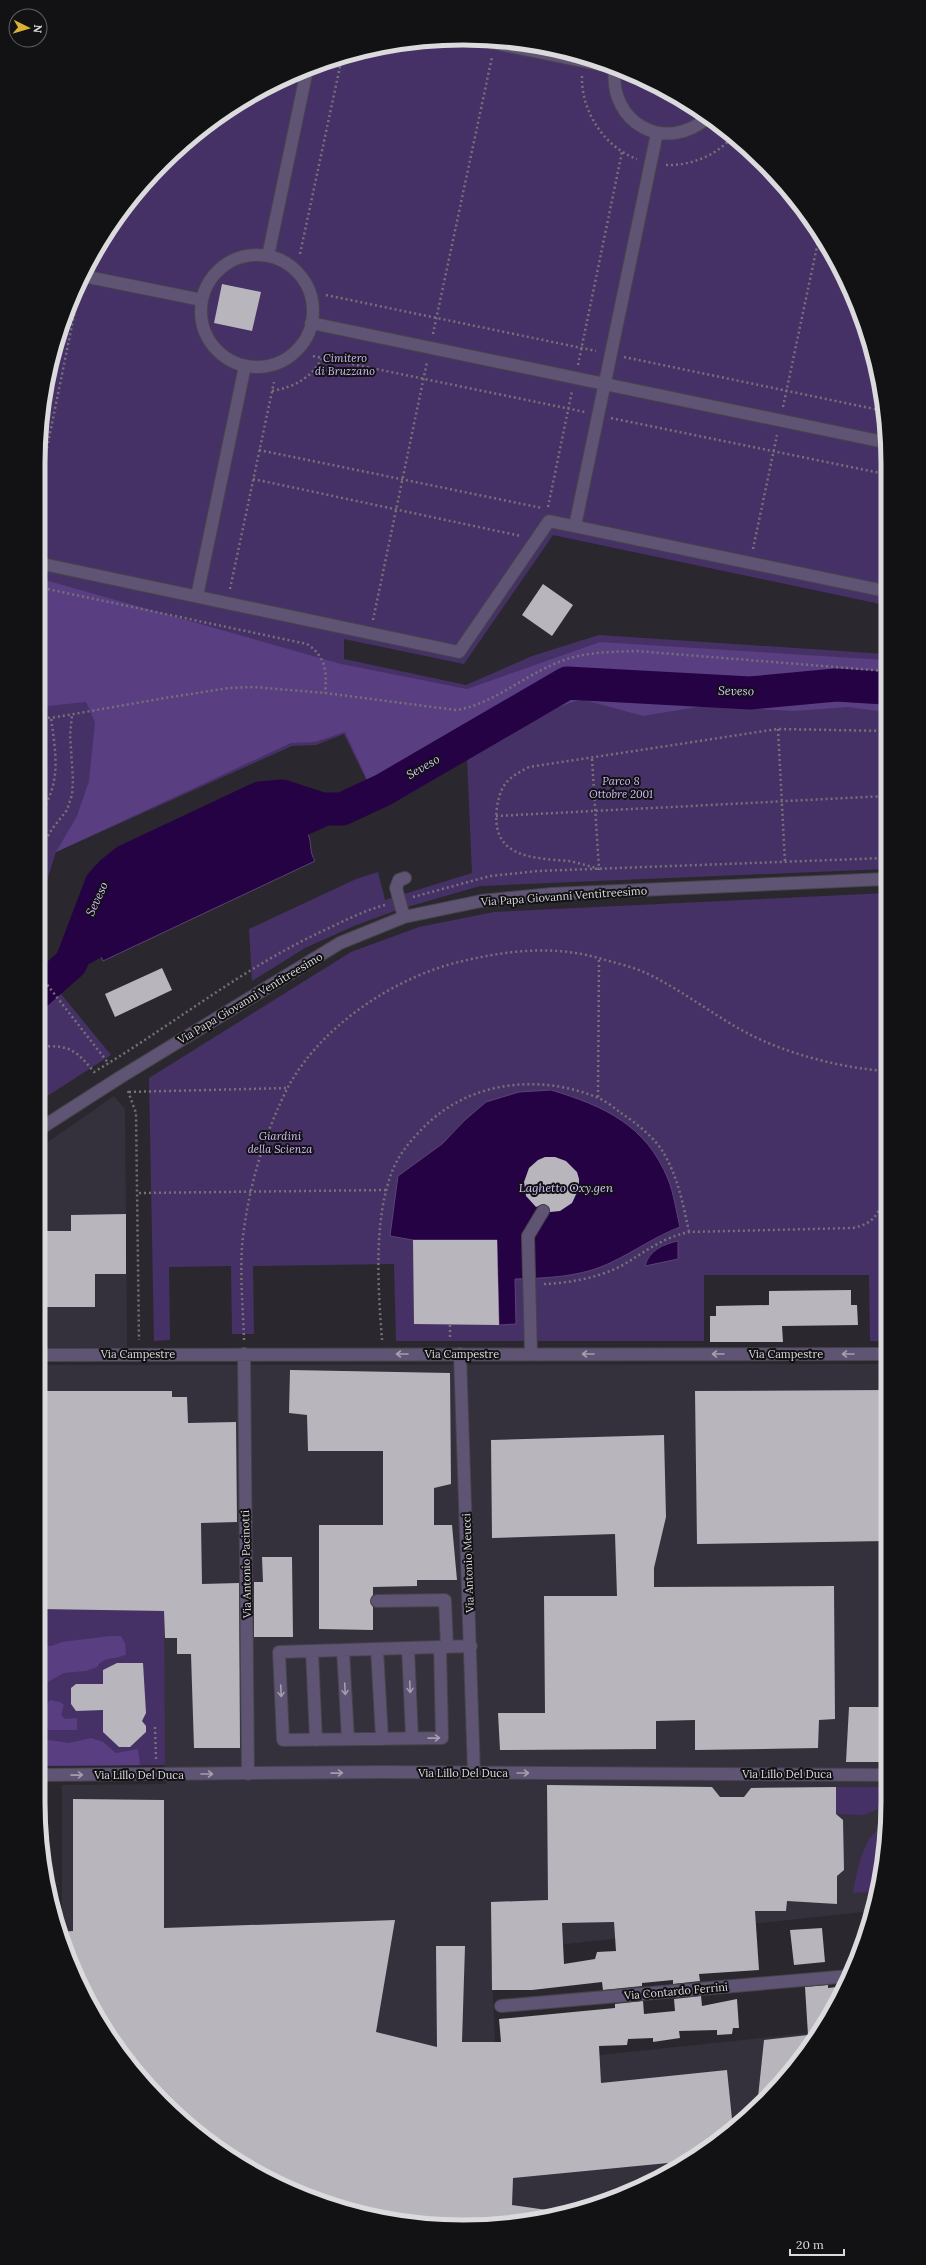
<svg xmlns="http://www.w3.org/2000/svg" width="926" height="2265" viewBox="0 0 926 2265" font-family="Lora,serif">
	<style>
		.built { fill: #34313c }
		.green { fill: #463166; fill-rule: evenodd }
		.forest { fill: #593e81 }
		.water { fill: #240244; stroke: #5b4372 }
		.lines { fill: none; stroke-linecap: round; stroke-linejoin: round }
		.canal { stroke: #240244; stroke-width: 19 }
		.river { stroke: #240244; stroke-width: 33 }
		.building { fill: #b8b5bd; fill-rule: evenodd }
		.minor-casing { stroke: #46444a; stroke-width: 14 }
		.path { stroke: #747277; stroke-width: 2.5; stroke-dasharray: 2 3; stroke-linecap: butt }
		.minor { stroke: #5f5473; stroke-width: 12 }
		.oneway { stroke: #a39ead }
		.labels { text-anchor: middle; stroke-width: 4; stroke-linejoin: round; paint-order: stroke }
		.park-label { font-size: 11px; font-style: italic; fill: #d3befa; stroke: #121114 }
		.street-label { font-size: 11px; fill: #dbdadd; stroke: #121114 }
		.water-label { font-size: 12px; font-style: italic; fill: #d8c3ff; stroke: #121114 }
		.rim { fill: none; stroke: #dbdadd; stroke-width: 5 }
	</style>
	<rect width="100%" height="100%" fill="#2a282e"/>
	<!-- built -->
	<path class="built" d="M114 1096 125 1109 127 1348H38V1149Z
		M887 1364 888 1802 884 1858 872 1911 491 1952 496 2066 818 2032 800 2061 743 2122 676 2170 600 2204 546 2219 463 2227 407 2223 326 2204 251 2170 183 2122 143 2082 95 2014 59 1931H62V1785L166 1784 165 1765 38 1766V1365Z"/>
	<!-- green -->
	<path class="green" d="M435 39 518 42 599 60 699 110 783 183 844 275 873 353 884 407 885 605 553 535 464 664 344 639V659L466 685 532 656 599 635 885 654 886 869 480 886 397 910 354 926 305 948 252 981 249 929 356 879 378 872 385 900 472 873 467 757 377 802 344 734 316 745 292 746 56 852 38 909V463L42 407 60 327 95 251 143 183 204 126 275 82 353 53Z
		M886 893 887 1341H870L869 1275H704V1341H396L394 1264 253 1266 254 1334H232L231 1266 169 1267 170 1340 154 1341 149 1078 351 952 419 927 494 912ZM465 1120 648 1144 668 1179 680 1227 582 1273 515 1279 516 1324 497 1240H413L391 1236 398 1176 442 1144ZM677 1241 678 1259 658 1248Z
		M38 966 111 1055 38 1102Z
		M38 1609 164 1611 165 1765 38 1766Z
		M836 1787H888V1805L863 1815 836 1814Z
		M886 1825 884 1858 877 1891 853 1893C857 1872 863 1833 886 1825Z"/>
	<!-- forest -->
	<path class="forest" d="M38 578 341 664 467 689 600 642 885 660V712L848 707 794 711 704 706 643 716 581 699 551 710 471 756 378 803 345 732 315 742 291 743 56 852 77 816 89 781 95 722 86 702 38 707Z
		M110 1636H121L125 1643 126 1654C116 1661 104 1655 97 1667L86 1671 64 1673 46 1683V1689L41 1691 38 1687V1645L51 1646 62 1642Z
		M50 1700 60 1702 64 1705 61 1715 65 1719 77 1718V1730H49L41 1721 44 1708Z
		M91 1738 103 1742 116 1753 138 1749 140 1765 38 1766V1746L49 1740 69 1743Z"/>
	<!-- water -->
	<path class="water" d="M275 808C297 810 303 815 309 837 312 846 309 851 315 861L103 961 93 940C103 911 106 886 135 870L266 809Z
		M551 1090C604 1106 646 1125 668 1179 674 1194 676 1211 680 1227 656 1236 635 1251 612 1262 582 1277 548 1278 515 1279L516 1324 499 1325 497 1240H413L390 1236 398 1176 442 1144 465 1120 486 1102 519 1092Z
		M678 1241V1259L645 1266C649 1250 664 1244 678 1241Z"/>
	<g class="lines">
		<!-- canal -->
		<path class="canal" d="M282 839 304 826 342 809
			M71 963 121 936"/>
		<!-- river -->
		<path class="river" d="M38 992 71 963 101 884 112 872 126 861 260 798 282 796 322 809H342L383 790 567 683 750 693 836 685 885 688"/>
	</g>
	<!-- building -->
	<path class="building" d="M222 284 261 292 252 331 214 323Z
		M543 584 573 605 552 636 522 615Z
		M162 968 172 990 115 1017 105 994Z
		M545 1157H555L566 1161 577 1172 579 1179V1188L572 1203 560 1211 550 1212 549 1207 544 1204 536 1207 526 1196 524 1182 529 1168 538 1160Z
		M126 1214V1274H95V1307H41V1291H38V1231H71V1215Z
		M413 1240H497L499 1325 414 1324Z
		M851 1290V1305H857L858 1325 782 1326 783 1342H710V1316H716V1306L769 1305V1291Z
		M290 1370 450 1373 451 1484 434 1488V1525H452L457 1580H417V1586L373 1587V1595L370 1601 373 1607V1630L319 1629V1525H383V1451H308L307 1415 289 1413Z
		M887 1390V1541L697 1544 695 1391Z
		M38 1391H172V1397H187L188 1423 236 1422 237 1522 201 1523 202 1584 239 1583 240 1748H194L191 1654H177V1638H165L164 1611 38 1609Z
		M664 1435 666 1517 654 1568V1587L834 1586 835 1719 819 1720 818 1748 695 1750V1720L656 1721V1749L500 1750 498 1713H545L544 1596H617L615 1534 492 1538 491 1440Z
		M262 1557H292L293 1637H254V1582H263Z
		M117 1663H143L146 1713 142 1721 146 1726V1732L130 1747H119L103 1732V1710L76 1711 71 1704V1688L76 1684H103V1670Z
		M849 1707H888V1762H846Z
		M547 1785 712 1787 720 1797H744L751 1788 836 1787V1814L843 1820 844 1870 837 1876V1904L787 1901 786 1911H755L759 1970 699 1974 700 1981 673 1984V1980L642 1983V1986L603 1990 602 1982 532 1990H492L491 1902 548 1900ZM614 1922 616 1951 597 1952 595 1959 564 1964 562 1923Z
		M73 1799 164 1800V1928L395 1920 376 2032 437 2047 436 1946H465L462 2042H501L499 2019 615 2008V2004L643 2001 644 2014 675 2011 674 1999 701 1996 702 2006 737 1999 739 2028H733L732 2034 717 2035V2030L679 2031 680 2038 653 2042V2038L628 2039 627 2045 599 2046 601 2083 727 2070 733 2129 669 2173 668 2163 513 2178 512 2205 561 2212V2215L546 2219 463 2227 407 2223 326 2204 251 2170 183 2122 143 2082 95 2014 59 1932 73 1931Z
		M822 1928 825 1962 794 1965 790 1930Z
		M828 1985V1988L846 1986 800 2061 757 2107 764 2040 808 2035 805 1987Z"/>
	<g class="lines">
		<!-- minor casing -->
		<g class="minor-casing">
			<path id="minor" d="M484 41 612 67
				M615 68C608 123 666 155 708 117
				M201 311a56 56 0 1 1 112 0a56 56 0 1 1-112 0Z
				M268 256 307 70
				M83 276 202 300
				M311 323 884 442
				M575 526 657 133
				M38 563 459 652 549 521 885 591
				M197 596 245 366
				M404 917 396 888 399 880 405 878
				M38 1130 119 1078 340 943 404 917 481 901 552 894 886 879
				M244 1354 248 1774
				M460 1354 474 1773
				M531 1354 528 1236 543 1211
				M38 1355 887 1354
				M377 1601 445 1600 447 1647
				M440 1647 442 1738 283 1740 279 1652 471 1646
				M408 1648 412 1738
				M377 1649 382 1739
				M343 1650 348 1739
				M312 1651 316 1740
				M38 1775 382 1772 888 1775
				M501 2006 850 1976"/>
		</g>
		<!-- path -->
		<path class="path" d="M582 76C581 111 604 147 637 159
			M666 165C689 166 716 156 731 138
			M300 254 342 57
			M326 295 596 351
			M433 334 492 57
			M313 356 585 412
			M624 357 884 411
			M578 365 622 152
			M272 391C295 387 311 378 323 357
			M783 407 819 237
			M611 418 885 474
			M259 450 542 508
			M253 479 521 536
			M38 492 79 291
			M548 507 572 391
			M753 549 777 435
			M38 587 307 644C326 657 327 672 325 693
			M230 589 274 382
			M373 620 427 362
			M38 717 51 718 165 698 229 688 254 687 325 693 456 710C488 706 522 678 552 665 579 652 606 652 636 651L885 671
			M778 729 785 862
			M592 759 599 869C589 866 579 863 569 861 532 858 490 858 497 807 501 783 508 778 529 767L778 729 885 731
			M496 816 885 796
			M38 817C62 783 56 756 51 718
			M38 859 42 847 52 829 67 810 72 795 73 780 70 735 72 715
			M413 897 490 876 538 871 886 858
			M38 973 109 1064
			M38 1047C69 1044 76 1050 94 1072 173 1025 245 966 329 928 348 919 366 910 385 905
			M128 1091 136 1113 139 1340
			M129 1092 288 1088
			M598 1097 599 958
			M139 1193 387 1190
			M544 1284C569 1283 598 1278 621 1266 644 1253 661 1238 689 1232L853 1228C875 1223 877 1215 886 1195
			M450 1325V1340
			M244 1340C243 1309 240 1277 242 1246 247 1193 263 1137 287 1089 320 1026 396 976 463 961 509 950 556 945 602 959 616 963 633 967 646 973 682 990 713 1015 747 1033 787 1054 841 1068 886 1071
			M382 1340C378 1287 373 1219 393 1169 399 1155 410 1141 421 1130 466 1082 536 1073 596 1097 605 1100 614 1108 621 1113 636 1123 654 1137 663 1152 678 1177 683 1204 689 1232
			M155 1727 156 1759"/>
		<!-- minor -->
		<use href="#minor" class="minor"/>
	</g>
	<!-- one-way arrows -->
	<defs><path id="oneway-shaft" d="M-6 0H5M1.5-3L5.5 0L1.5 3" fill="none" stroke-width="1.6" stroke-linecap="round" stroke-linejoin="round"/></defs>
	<g class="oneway">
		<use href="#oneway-shaft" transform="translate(402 1354) rotate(180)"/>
		<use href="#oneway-shaft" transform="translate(588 1354) rotate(-180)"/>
		<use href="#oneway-shaft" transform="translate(718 1354) rotate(-180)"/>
		<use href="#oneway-shaft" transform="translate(848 1354) rotate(-180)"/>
		<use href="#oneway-shaft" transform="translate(410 1687) rotate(88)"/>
		<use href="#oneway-shaft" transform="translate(345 1689) rotate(87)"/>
		<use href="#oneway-shaft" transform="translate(281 1691) rotate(87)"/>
		<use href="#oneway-shaft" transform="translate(434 1738) rotate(-1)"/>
		<use href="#oneway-shaft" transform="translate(337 1773) rotate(-1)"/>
		<use href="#oneway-shaft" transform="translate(523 1773)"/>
		<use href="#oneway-shaft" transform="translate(207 1774)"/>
		<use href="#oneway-shaft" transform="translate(77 1775) rotate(-1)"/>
	</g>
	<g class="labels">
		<!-- park labels -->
		<g class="park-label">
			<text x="345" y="362">Cimitero<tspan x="345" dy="13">di Bruzzano</tspan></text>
			<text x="621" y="785">Parco 8<tspan x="621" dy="13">Ottobre 2001</tspan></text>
			<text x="280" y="1140">Giardini<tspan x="280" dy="13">della Scienza</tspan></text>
		</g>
		<!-- street labels -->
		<g class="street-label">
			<text transform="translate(564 896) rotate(-4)" y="4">Via Papa Giovanni Ventitreesimo</text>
			<text transform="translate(250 998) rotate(-31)" y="4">Via Papa Giovanni Ventitreesimo</text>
			<text x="138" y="1358">Via Campestre</text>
			<text x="462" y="1358">Via Campestre</text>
			<text x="786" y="1358">Via Campestre</text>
			<text transform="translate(468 1563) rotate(-92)" y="4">Via Antonio Meucci</text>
			<text transform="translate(246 1564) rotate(-91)" y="4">Via Antonio Pacinotti</text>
			<text x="463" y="1777">Via Lillo Del Duca</text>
			<text x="787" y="1778">Via Lillo Del Duca</text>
			<text x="139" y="1779">Via Lillo Del Duca</text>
			<text transform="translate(676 1991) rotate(-5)" y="4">Via Contardo Ferrini</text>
		</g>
		<!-- water labels -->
		<g class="water-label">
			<text transform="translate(736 691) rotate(1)" y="4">Seveso</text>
			<text transform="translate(423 767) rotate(-30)" y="4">Seveso</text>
			<text transform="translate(97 899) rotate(-65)" y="4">Seveso</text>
			<text x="566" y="1192">Laghetto Oxy.gen</text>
		</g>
	</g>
	<!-- crop -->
	<path d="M0 0H926V2265H0ZM463 45H463A418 418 0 0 1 881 463V1802A418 418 0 0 1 463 2220H463A418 418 0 0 1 45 1802V463A418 418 0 0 1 463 45Z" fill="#121114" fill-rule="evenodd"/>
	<path class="rim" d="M463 45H463A418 418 0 0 1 881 463V1802A418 418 0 0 1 463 2220H463A418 418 0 0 1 45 1802V463A418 418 0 0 1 463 45Z"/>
	<!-- north arrow -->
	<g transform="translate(28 28) rotate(95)"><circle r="19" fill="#121114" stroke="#626164"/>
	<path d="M0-3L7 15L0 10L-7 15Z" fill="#dbb333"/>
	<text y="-6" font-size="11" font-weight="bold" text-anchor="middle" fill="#dbdadd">N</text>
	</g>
	<!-- scale -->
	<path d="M790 2249v6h54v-6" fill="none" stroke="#dbdadd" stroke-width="2"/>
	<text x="796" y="2249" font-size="12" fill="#dbdadd" stroke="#121114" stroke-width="3" paint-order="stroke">20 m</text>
</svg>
